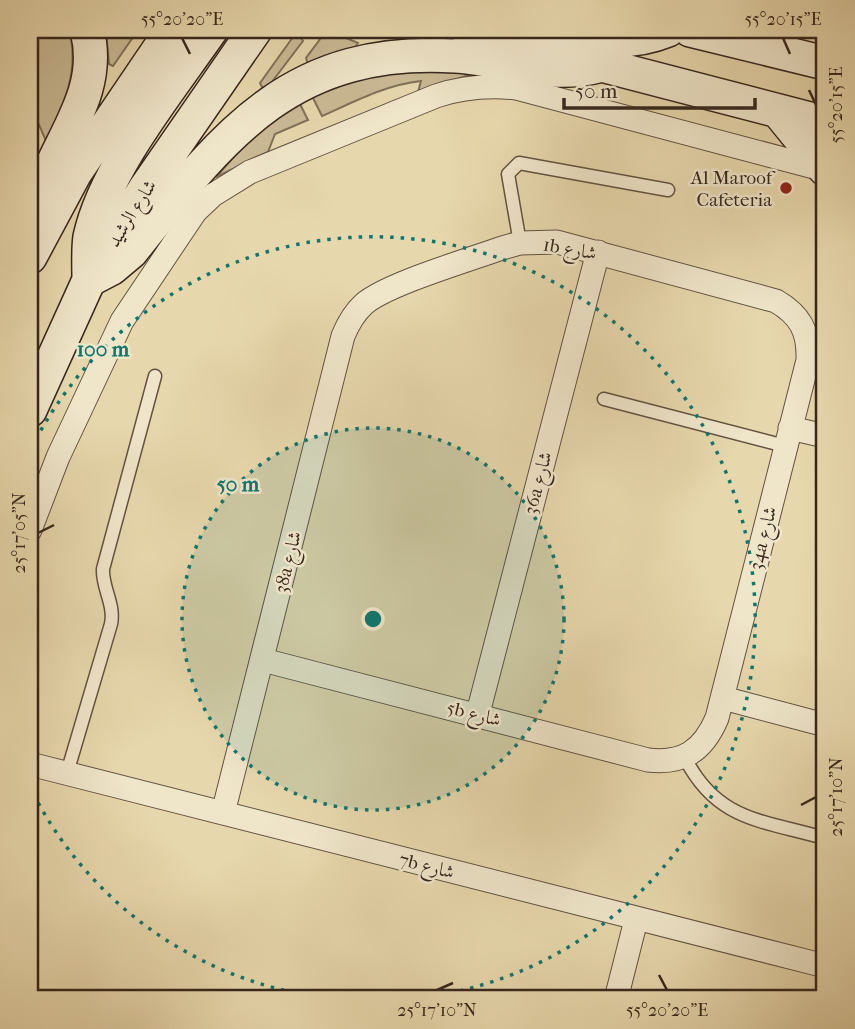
<svg xmlns="http://www.w3.org/2000/svg" width="855" height="1029" viewBox="0 0 855 1029" font-family="'IM FELL French Canon',Amiri,serif">
	<style>
		.green { fill: #c9b994; stroke: #807058; stroke-width: 2 }
		.lines { fill: none; stroke-linecap: round; stroke-linejoin: round }
		.lane-casing { stroke: #625241; stroke-width: 15 }
		.street-casing { stroke: #625241; stroke-width: 25 }
		.secondary-casing { stroke: #36261d; stroke-width: 36 }
		.lane { stroke: #efe5c9; stroke-width: 12 }
		.street { stroke: #efe5c9; stroke-width: 23 }
		.secondary { stroke: #efe5c9; stroke-width: 33 }
		.ticks { fill: none; stroke: #36261d; stroke-width: 2.5 }
		.ring { fill: none; stroke: #0f766e; stroke-width: 3.5; stroke-dasharray: 3.5 7 }
		.poi-dot { fill: #8f2418; stroke: #efe5c9; stroke-width: 2.5 }
		.labels { text-anchor: middle; stroke-width: 5; stroke-linejoin: round; paint-order: stroke }
		.poi-label { font-size: 19px; fill: #36261d; stroke: #efe5c9; text-anchor: end }
		.street-label { font-size: 19px; fill: #36261d; stroke: #efe5c9 }
		.centre { fill: #0f766e; stroke: #efe5c9; stroke-width: 3.5 }
		.ring-label { font-size: 21px; text-anchor: middle; font-weight: bold; fill: #0f766e; stroke: #efe5c9; stroke-width: 5; stroke-linejoin: round; paint-order: stroke }
		.neatline { fill: none; stroke: #36261d; stroke-width: 2.5 }
		.ticks-label { font-size: 18px; text-anchor: middle; fill: #36261d }
	</style>
	<rect width="100%" height="100%" fill="#e7d7ac"/>
	<filter id="stains"><feTurbulence type="fractalNoise" baseFrequency=".00286" numOctaves="4"/><feColorMatrix values="0 0 0 0 .2 0 0 0 0 .09 0 0 0 0 .02 0 0 0 .5 -.17"/></filter>
	<radialGradient id="worn" r=".72"><stop offset=".6" stop-color="#630" stop-opacity="0"/><stop offset="1" stop-color="#630" stop-opacity=".3"/></radialGradient>
	<!-- green -->
	<path class="green" d="M30 30H69C80 71 64 105 46 141L30 104Z
		M106 30H138L113 66 109 64Z
		M327 30 358 43 353 50 308 64 306 58Z
		M299 35 303 41 268 87H262L260 83 293 37Z
		M435 69 472 74 418 92 421 81C385 85 354 102 322 116L312 96 368 76Z
		M299 102 308 120 275 134 268 152 216 177 254 134Z"/>
	<g class="lines">
		<!-- lane casing -->
		<g class="lane-casing">
			<path id="lane" d="M520 243 508 174 519 163 668 190
				M604 399 785 446
				M685 758C717 821 762 820 824 838
				M67 773 111 624C115 604 102 588 103 569L155 376"/>
		</g>
		<!-- street casing -->
		<g class="street-casing">
			<path id="street" d="M790 428 825 436
				M30 530 58 457 122 321 195 212 213 195 250 172 436 96C463 87 487 85 516 88L825 170
				M723 698 825 725
				M478 713 598 252
				M30 764 825 966
				M223 813 343 336C348 324 354 313 364 304 387 284 469 260 502 248L520 243 557 242 776 301C800 315 809 331 808 360L717 718C703 751 683 764 648 760L263 660
				M616 999 636 920"/>
		</g>
		<!-- secondary casing -->
		<g class="secondary-casing">
			<path id="secondary" d="M211 30C171 88 105 168 90 237 88 250 89 266 89 280L112 268 131 252C224 135 290 46 455 56 508 59 548 80 602 65
				M467 30 825 123
				M561 30C599 41 631 45 668 30
				M690 30 825 63
				M778 111 825 169
				M38 201C55 142 104 95 87 30
				M30 257 75 173 172 30
				M30 410 89 280 145 189 255 30"/>
		</g>
		<!-- lane -->
		<use href="#lane" class="lane"/>
		<!-- street -->
		<use href="#street" class="street"/>
		<!-- secondary -->
		<use href="#secondary" class="secondary"/>
	</g>
	<!-- ticks -->
	<path class="ticks" d="M182 38 190 54M783 38 790 54M809 90 816 105M38 533 54 525M801 805 816 797M659 975 667 990M437 990 453 983"/>
	<!-- distance rings -->
	<circle cx="373" cy="619" r="191" fill="#0f766e" fill-opacity=".12"/>
	<g class="ring">
		<circle cx="373" cy="619" r="191"/>
		<path d="M336 999A382 382 0 0 1 31 789M31 449A382 382 0 1 1 410 999"/>
	</g>
	<!-- markers -->
	<circle class="poi-dot" cx="786" cy="188" r="7"/>
	<g class="labels">
		<!-- poi labels -->
		<g class="poi-label">
			<text x="772" y="184">Al Maroof<tspan x="772" dy="22">Cafeteria</tspan></text>
		</g>
		<!-- street labels -->
		<g class="street-label">
			<text transform="translate(131 213) rotate(-58)" y="7">شارع الرشيد</text>
			<text transform="translate(570 248) rotate(10)" y="7">1b شارع</text>
			<text transform="translate(537 483) rotate(-75)" y="7">36a شارع</text>
			<text transform="translate(762 538) rotate(-76)" y="7">34a شارع</text>
			<text transform="translate(287 562) rotate(-76)" y="7">38a شارع</text>
			<text transform="translate(474 713) rotate(14)" y="7">5b شارع</text>
			<text transform="translate(427 865) rotate(14)" y="7">7b شارع</text>
		</g>
	</g>
	<circle cx="373" cy="619" r="10" class="centre"/>
	<g class="ring-label">
		<text x="103" y="356">100 m</text>
		<text x="238" y="491">50 m</text>
	</g>
	<!-- margin -->
	<rect width="855" height="1029" fill="none" stroke="#e7d7ac" stroke-width="77"/>
	<!-- scale -->
	<path d="M564 98v10h191v-10" fill="none" stroke="#36261d" stroke-width="3.5"/>
	<text x="575" y="98" font-size="21" fill="#36261d" stroke="#efe5c9" stroke-width="5" paint-order="stroke">50 m</text>
	<rect x="38" y="38" width="778" height="952" class="neatline"/>
	<g class="ticks-label">
		<text x="182" y="25">55°20'20"E</text>
		<text x="783" y="25">55°20'15"E</text>
		<text transform="translate(836 105) rotate(-90)" y="6">55°20'15"E</text>
		<text transform="translate(19 533) rotate(-90)" y="6">25°17'05"N</text>
		<text transform="translate(836 797) rotate(-90)" y="6">25°17'10"N</text>
		<text x="437" y="1016">25°17'10"N</text>
		<text x="667" y="1016">55°20'20"E</text>
	</g>
	<rect width="100%" height="100%" filter="url(#stains)"/>
	<rect width="100%" height="100%" fill="url(#worn)"/>
</svg>
